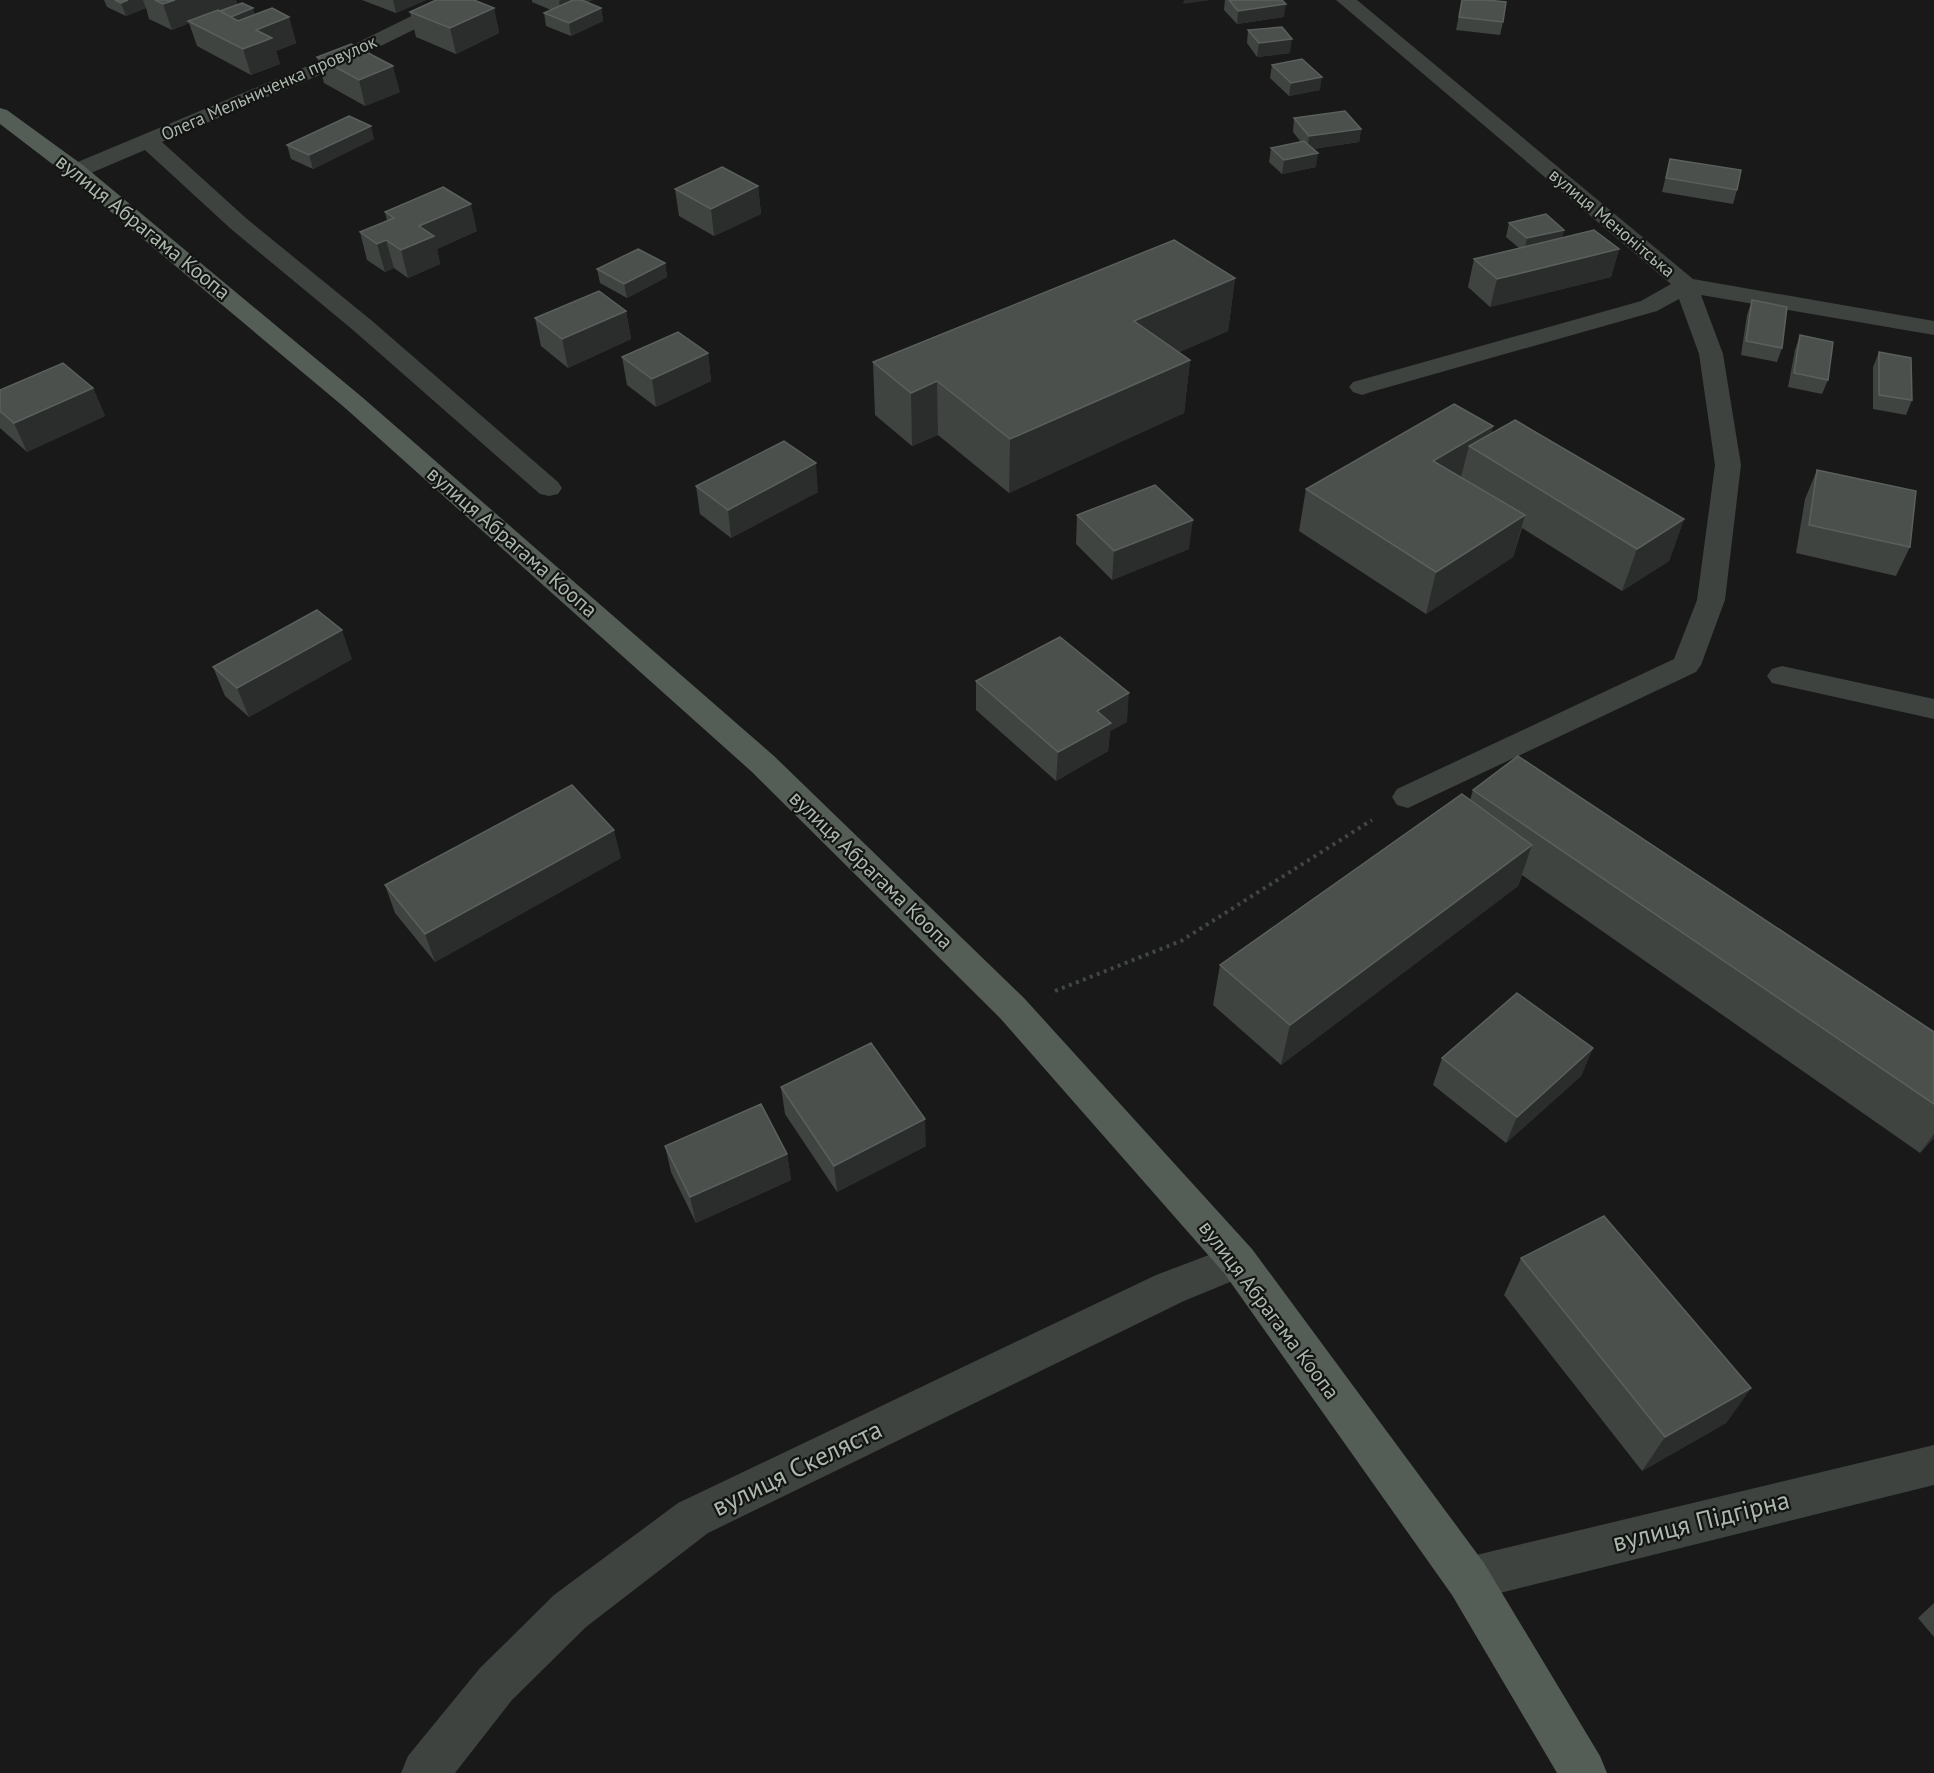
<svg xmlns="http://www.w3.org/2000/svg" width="1934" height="1773" viewBox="0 0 1934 1773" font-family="'PT Sans',sans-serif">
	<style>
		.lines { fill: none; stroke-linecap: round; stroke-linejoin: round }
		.path { stroke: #414742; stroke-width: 4; stroke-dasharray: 3 4.5; stroke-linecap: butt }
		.minor { fill: #3e433f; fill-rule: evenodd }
		.major { fill: #555d57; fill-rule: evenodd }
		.wall { fill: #404441 }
		.shaded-wall { fill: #2b2d2c }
		.building { fill: #4c504d; stroke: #5a605c; stroke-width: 1.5 }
		.labels { text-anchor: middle; stroke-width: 4.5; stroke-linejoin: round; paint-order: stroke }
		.far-street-label { font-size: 18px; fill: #abb8ac; stroke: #131413 }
		.street-label { font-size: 21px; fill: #abb8ac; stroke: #131413 }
		.near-street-label { font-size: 26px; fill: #abb8ac; stroke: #131413 }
	</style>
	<rect width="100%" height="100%" fill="#181918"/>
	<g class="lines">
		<!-- path -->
		<path class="path" d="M1055 991 1181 941 1372 820"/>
		<!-- minor -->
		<path class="minor" d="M444 0H468L466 4 336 68 162 142 247 219 371 320 558 482 562 488 558 494 549 496 540 494 353 330 231 229 145 150 84 176 76 177 68 176 65 171 68 166 322 60Z
			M1336 0H1357L1693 279 1934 321V335L1701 295 1723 354 1741 465 1725 600 1701 665 1696 672 1408 808 1397 805 1392 797 1397 789 1674 659 1697 600 1715 465 1699 354 1679 299 1657 311 1371 392 1362 395 1353 392 1349 387 1353 382 1641 301 1671 284Z
			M1782 666 1934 699V719L1772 683 1767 676 1772 669Z
			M1238 1244 1252 1249 1257 1261 1252 1273 1184 1301 708 1533 586 1627 512 1700 455 1773H401L408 1756 480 1668 554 1595 678 1503 1156 1275Z
			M1934 1445V1485L1468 1601 1452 1595 1446 1579 1452 1563 1468 1557Z"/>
		<!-- major -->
		<path class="major" d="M0 108 7 110 84 166 362 397 774 756 1024 998 1252 1249 1484 1563 1600 1756 1607 1773H1557L1452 1595 1224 1273 1000 1018 752 772 344 407 68 176 0 124Z"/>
	</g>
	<!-- wall -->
	<path class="wall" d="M104 0H236L237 4 255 14 289 17 296 43 276 51 280 64 251 75 197 46 189 23 172 30 149 19 146 8 126 16 107 7Z
		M362 0H426L396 13Z
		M532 0H593L587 2 601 8 603 21 571 36 546 26 544 13 551 10 532 2Z
		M1225 0H1282L1284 17 1237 24 1224 10Z
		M1462 0 1503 22 1500 35 1456 30Z
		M494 8 499 33 456 54 416 37 410 12Z
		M1248 30 1290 53 1257 57 1247 43Z
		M317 57 400 92 365 106 324 83Z
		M1272 65 1320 90 1289 96 1270 78Z
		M1294 118 1361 129 1359 142 1313 149 1316 167 1282 174 1269 162 1271 148 1301 142 1293 132Z
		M374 139 313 169 291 159 287 145Z
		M1670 159 1737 190 1733 204 1662 192Z
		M758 186 761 214 714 236 679 216 675 189Z
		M385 212 477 231 437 249 440 264 408 278 394 268 385 272 367 260 360 232 387 221Z
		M1509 223 1564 230 1562 238 1619 249 1611 277 1490 307 1468 287 1474 259 1519 248 1506 237Z
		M665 263 667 277 627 298 600 283 597 269Z
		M1235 278 1228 331 1179 352 1190 360 1184 413 1009 493 938 435 912 446 875 415 873 362Z
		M1752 300 1782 348 1777 362 1741 355 1747 315Z
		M626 311 631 339 568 368 541 346 535 318Z
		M1800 335 1828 380 1822 394 1788 387 1795 350Z
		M1879 352 1912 400 1906 415 1873 409V367Z
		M708 353 711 381 656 407 627 385 622 357Z
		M93 388 105 416 27 452 0 428V390Z
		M1493 426 1491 434 1684 519 1669 561 1622 591 1522 528 1513 557 1426 614 1299 531 1306 489Z
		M1817 470 1910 547 1896 576 1796 553 1805 499Z
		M696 486 818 492 731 538 700 514Z
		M1077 515 1189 549 1112 580 1076 544Z
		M352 659 249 717 225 696 213 667Z
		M976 681 1127 722 1110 731 1108 751 1056 781 976 710Z
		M1473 790 1934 1032V1138L1920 1153 1522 875 1518 886 1281 1065 1213 1005 1220 965 1470 800Z
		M621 858 435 962 395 913 385 885Z
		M1593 1048 1581 1076 1506 1143 1433 1085 1442 1058Z
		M781 1087 926 1146 837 1192 785 1114Z
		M665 1146 787 1154 791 1180 696 1223 671 1172Z
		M1521 1258 1751 1388 1726 1423 1642 1471 1504 1295Z
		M1934 1603V1637L1918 1618Z"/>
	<!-- shaded-wall -->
	<path class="shaded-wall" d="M128 0H143L146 8 126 16 121 3Z
		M175 0H236L237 4 191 22 188 21 189 23 172 30 163 4Z
		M393 0H426L396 13Z
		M561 0H593L561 14 559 1Z
		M1184 0H1211L1183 4Z
		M1286 4 1284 17 1237 24 1238 11Z
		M253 8 257 21 210 25Z
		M494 8 499 33 456 54 450 28Z
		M601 8 603 21 571 36 569 23Z
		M289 17 296 43 276 51 280 64 251 75 243 49 256 30Z
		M1292 39 1290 53 1257 57 1259 43Z
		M393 66 400 92 365 106 359 80Z
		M1322 77 1320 90 1289 96 1291 83Z
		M371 126 374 139 313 169 309 155Z
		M1361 129 1359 142 1307 150 1309 136Z
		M1318 153 1316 167 1282 174 1284 160Z
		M758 186 761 214 714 236 711 209Z
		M471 204 477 231 437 249 440 264 408 278 401 250 419 226Z
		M1564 230 1561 244 1524 252 1527 238Z
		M386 240 394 268 385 272 377 244Z
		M1619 249 1611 277 1490 307 1497 279Z
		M665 263 667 277 627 298 624 284Z
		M1235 278 1228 331 1130 374 1134 321Z
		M626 311 631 339 568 368 562 339Z
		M708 353 711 381 656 407 652 379Z
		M1190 360 1184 413 1009 493 1010 439Z
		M937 381 938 435 912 446 911 393Z
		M93 388 105 416 27 452 14 423Z
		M1493 426 1485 456 1469 446 1460 481 1433 461Z
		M816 463 818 492 731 538 728 510Z
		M1525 515 1513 557 1426 614 1436 572Z
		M1684 519 1669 561 1622 591 1637 549Z
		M1193 520 1189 549 1112 580 1114 551Z
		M342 630 352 659 249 717 237 688Z
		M1129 693 1127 722 1110 731 1108 751 1056 781 1058 752 1097 711Z
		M614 830 621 858 435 962 425 934Z
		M1532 845 1518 886 1281 1065 1290 1025Z
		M1593 1048 1581 1076 1506 1143 1517 1117Z
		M925 1119 926 1146 837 1192 834 1166Z
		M1934 1134V1138L1920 1153Z
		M787 1154 791 1180 696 1223 690 1197Z
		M1751 1388 1726 1423 1642 1471 1665 1437Z"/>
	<!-- building -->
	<path class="building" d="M115 0H128L121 3Z
		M155 0H175L163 4Z
		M436 0H474L494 8 450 28 410 12Z
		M573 0H582L601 8 569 23 544 13Z
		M1229 0H1282L1286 4 1238 11Z
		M1462 0H1487L1506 2 1503 22 1459 17Z
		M242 3 253 8 231 17 220 11Z
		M272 8 289 17 256 30 272 38 243 49 188 21 218 10 238 21Z
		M1282 27 1292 39 1259 43 1248 30Z
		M351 44 393 66 359 80 317 57Z
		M1302 59 1322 77 1291 83 1272 65Z
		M1345 111 1361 129 1309 136 1294 118Z
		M349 116 371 126 309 155 287 145Z
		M1304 141 1318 153 1284 160 1271 148Z
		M1670 159 1741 170 1737 190 1666 178Z
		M722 167 758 186 711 209 675 189Z
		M443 187 471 204 419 226 434 236 401 250 386 240 377 244 360 232 394 218 385 212Z
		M1546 214 1564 230 1527 238 1509 223Z
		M1594 230 1619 249 1497 279 1474 259Z
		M1174 240 1235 278 1134 321 1190 360 1010 439 937 381 911 393 873 362Z
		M638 249 665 263 624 284 597 269Z
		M599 291 626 311 562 339 535 318Z
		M1752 300 1787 307 1782 348 1746 341Z
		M678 332 708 353 652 379 622 357Z
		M1800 335 1833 342 1828 380 1794 373Z
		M1879 352 1911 358 1912 400 1879 395Z
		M63 363 93 388 14 423 0 411V390Z
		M1454 404 1493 426 1433 461 1525 515 1436 572 1306 489Z
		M1515 420 1684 519 1637 549 1469 446Z
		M784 441 816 463 728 510 696 486Z
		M1817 470 1916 491 1910 547 1809 525Z
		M1155 485 1193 520 1114 551 1077 515Z
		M317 610 342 630 237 688 213 667Z
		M1060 637 1129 693 1097 711 1111 723 1058 752 976 681Z
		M1518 756 1934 1032V1104L1473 790Z
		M572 785 614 830 425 934 385 885Z
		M1462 794 1532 845 1290 1025 1220 965Z
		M1517 993 1593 1048 1517 1117 1442 1058Z
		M871 1043 925 1119 834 1166 781 1087Z
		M761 1104 787 1154 690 1197 665 1146Z
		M1604 1216 1751 1388 1665 1437 1521 1258Z"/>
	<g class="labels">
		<!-- far-street labels -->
		<g class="far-street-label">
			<text transform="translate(269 88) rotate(-24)" y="6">Олега Мельниченка провулок</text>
			<text transform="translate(1612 223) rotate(40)" y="6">вулиця Менонітська</text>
		</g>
		<!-- street labels -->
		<g class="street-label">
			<text transform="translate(143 227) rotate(39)" y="7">вулиця Абрагама Коопа</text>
			<text transform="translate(512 542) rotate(41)" y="7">вулиця Абрагама Коопа</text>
			<text transform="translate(871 870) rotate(44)" y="7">вулиця Абрагама Коопа</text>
			<text transform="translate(1269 1310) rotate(53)" y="7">вулиця Абрагама Коопа</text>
		</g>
		<!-- near-street labels -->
		<g class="near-street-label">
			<text transform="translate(797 1468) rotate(-26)" y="9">вулиця Скеляста</text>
			<text transform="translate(1701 1521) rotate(-14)" y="9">вулиця Підгірна</text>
		</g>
	</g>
</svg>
